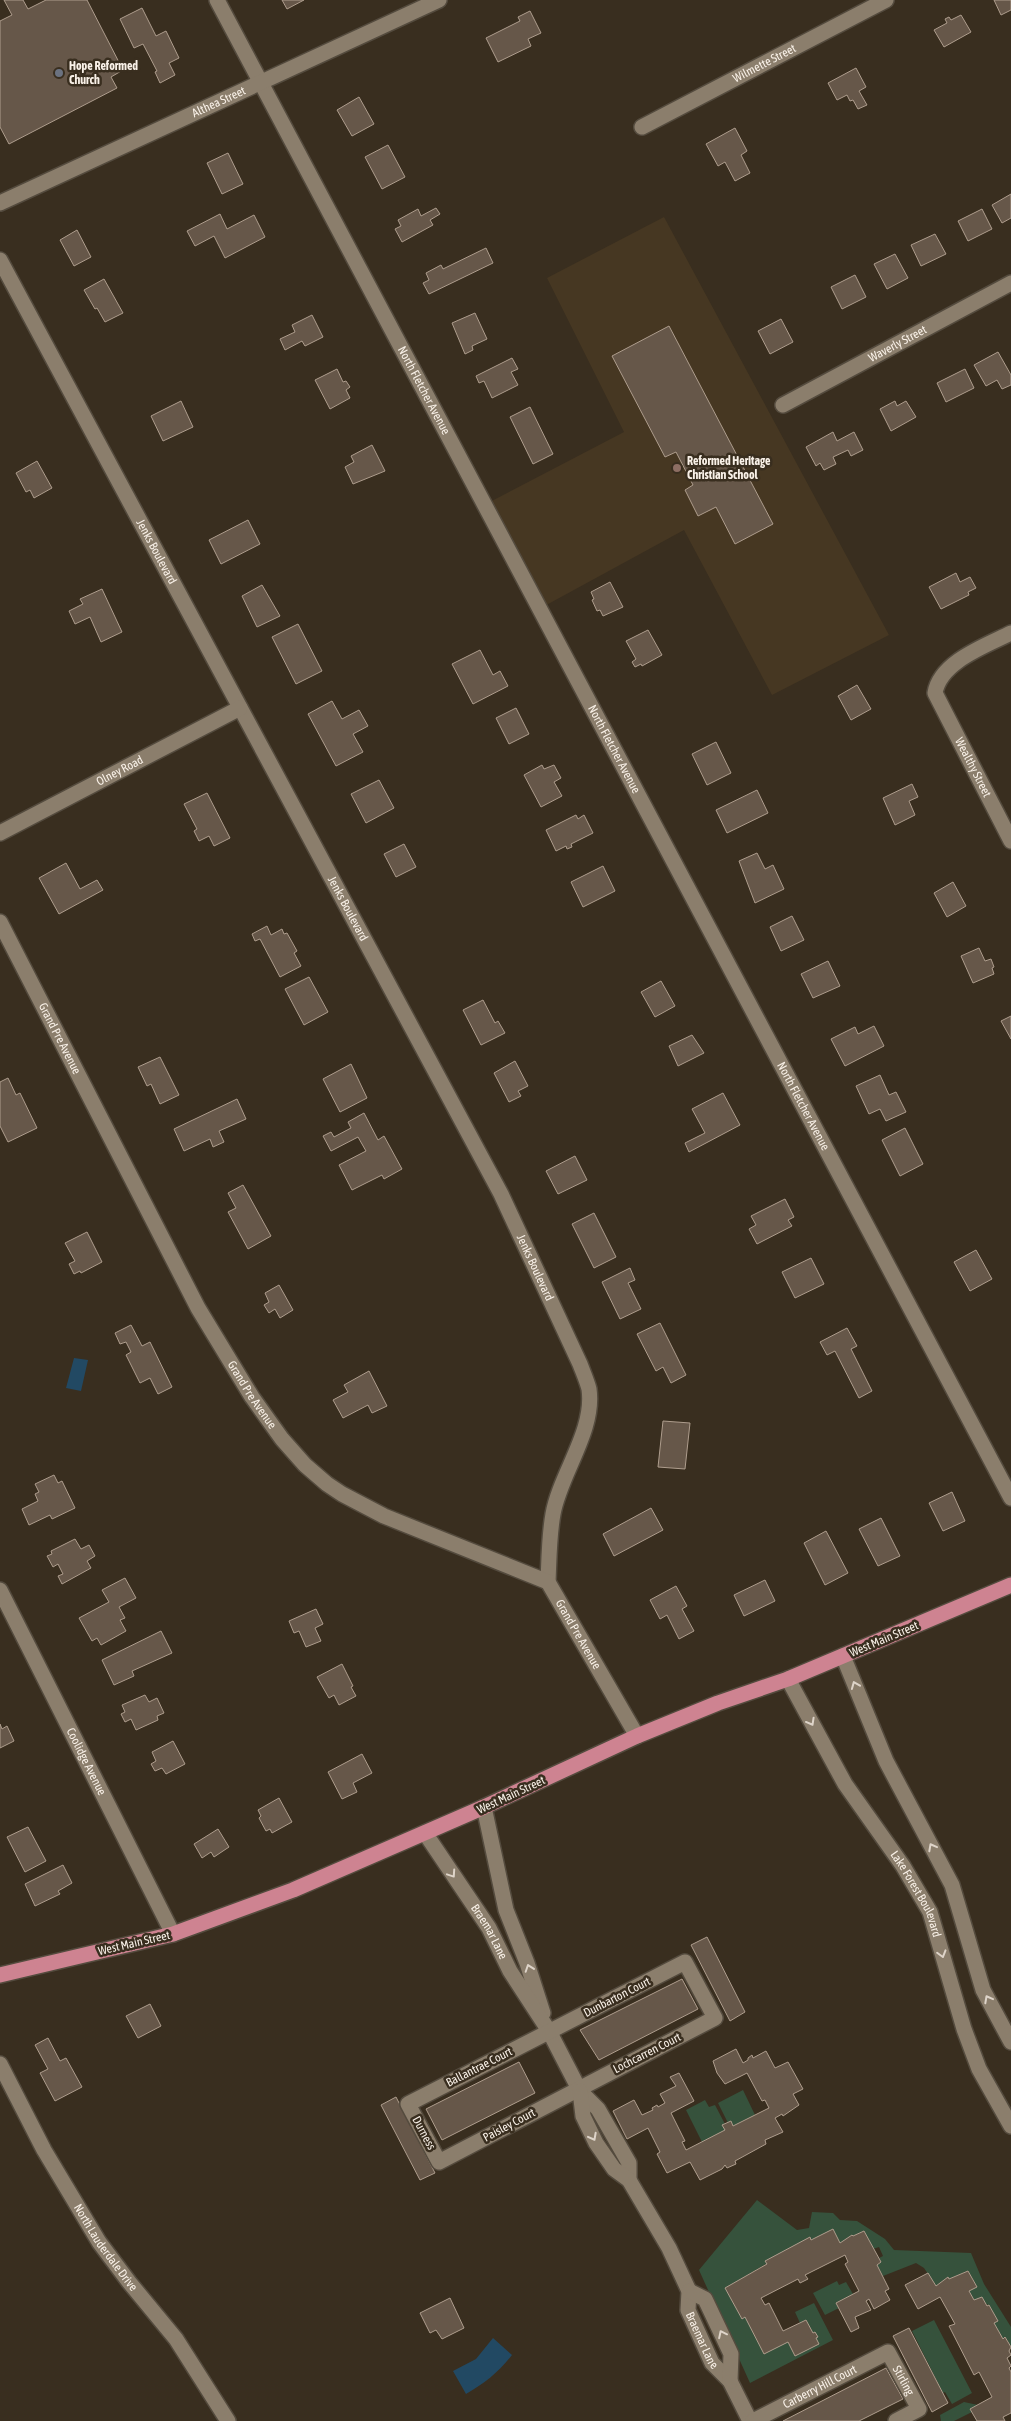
<svg xmlns="http://www.w3.org/2000/svg" width="1011" height="2421" viewBox="0 0 1011 2421" font-family="'Asap Condensed',sans-serif">
	<style>
		.built { fill: #463722 }
		.green { fill: #36523c }
		.water { fill: #224963 }
		.building { fill: #665749; stroke: #ae9d8d }
		.lines { fill: none; stroke-linecap: round; stroke-linejoin: round }
		.street-casing { stroke: #544b3e; stroke-width: 18 }
		.primary-casing { stroke: #544b3e; stroke-width: 18 }
		.street { stroke: #8b7e6c; stroke-width: 15 }
		.primary { stroke: #ce8391; stroke-width: 15 }
		.oneway { stroke: #ded4c9 }
		.worship-dot { fill: #6b7280; stroke: #392e1f; stroke-width: 2 }
		.education-dot { fill: #8d6e63; stroke: #392e1f; stroke-width: 2 }
		.labels { text-anchor: middle; stroke-width: 5; stroke-linejoin: round; paint-order: stroke }
		.street-label { font-size: 12px; fill: #f9f1e8; stroke: #392e1f }
		.poi-label { font-size: 12px; font-weight: bold; fill: #f9f1e8; stroke: #392e1f; text-anchor: start }
	</style>
	<rect width="100%" height="100%" fill="#392e1f"/>
	<!-- built -->
	<path class="built" d="M664 217 889 635 772 695 684 530 539 609 484 505 624 432 547 278Z"/>
	<!-- green -->
	<path class="green" d="M743 2090 755 2115 733 2126 731 2121 728 2123 718 2103Z
		M705 2100 709 2107 715 2105 725 2124V2130L702 2142 686 2110Z
		M757 2200 797 2230 809 2228 812 2212 833 2213 840 2220 857 2221 885 2239 894 2250 971 2253 984 2284 1011 2327V2347L1006 2338 1003 2339 994 2323 998 2321 989 2305 974 2300 969 2291 977 2287 968 2271 949 2279 948 2277 936 2286 924 2268 916 2263 883 2276 877 2265 881 2262 879 2258 883 2256 879 2247 873 2249 864 2231 853 2236 852 2235 840 2243 833 2230 811 2240 810 2237 726 2288 742 2318 745 2317 788 2342 795 2356 816 2338 815 2332 813 2333 806 2320 800 2323 795 2312 814 2303 833 2340 750 2383 699 2270Z
		M837 2281 839 2285 846 2282 853 2294 836 2303 839 2308 825 2315 813 2293Z
		M934 2320 972 2393 952 2404 945 2392 943 2393 912 2331Z
		M964 2402 978 2405 970 2409 972 2412 954 2421H941L940 2415Z"/>
	<!-- water -->
	<path class="water" d="M74 1358 88 1360 81 1391 66 1388Z
		M493 2338 512 2355C499 2372 485 2383 466 2394L453 2371 476 2359Z"/>
	<!-- building -->
	<path class="building" d="M4 0H23L28 9 46 0H87L123 70 111 77 117 88 9 144 0 127V21L12 15Z
		M282 0H304L287 9Z
		M994 0H1011V10L1001 15Z
		M142 8 156 36 166 31 179 58 169 63 175 75 160 83 155 72 157 71 143 44 134 48 120 19Z
		M530 11 541 33 528 39 531 46 498 62 486 38 520 21 518 17Z
		M961 15 971 32 944 47 934 30 947 23 945 19 949 17 951 20Z
		M856 68 866 87 859 91 867 105 858 109 853 100 850 101 847 95 837 100 828 83Z
		M359 97 374 124 352 136 337 110Z
		M735 128 747 151 741 155 750 173 735 181 725 162 718 166 706 144Z
		M388 145 405 177 382 189 365 157Z
		M228 153 243 184 222 194 207 163Z
		M1011 194V218L1002 223 992 205Z
		M436 208 440 214 430 220 433 225 402 242 395 229 401 226 398 220 418 209 421 216Z
		M982 209 992 229 968 241 958 221Z
		M220 214 227 229 254 215 265 237 225 258 214 236 195 246 187 231Z
		M77 230 91 257 74 266 60 240Z
		M935 234 946 254 921 266 911 245Z
		M486 248 493 263 429 294 423 283 429 280 426 273 441 265 443 269Z
		M895 254 908 278 887 289 874 264Z
		M855 275 866 297 842 309 831 287Z
		M104 279 123 313 105 322 97 308 95 309 84 290Z
		M475 313 487 339 472 346 473 350 465 354 452 323Z
		M312 315 323 337 305 346 302 341 285 350 280 339 295 332 292 325Z
		M781 319 793 342 770 354 758 331Z
		M669 326 773 524 735 544 716 507 698 516 685 490 693 485 676 452 665 457 612 356Z
		M998 352 1011 375V385L1002 389 997 380 986 386 974 365Z
		M512 358 518 369 511 372 518 385 492 398 484 381 479 383 476 376Z
		M337 369 343 382 346 381 350 387 346 390 350 398 330 409 315 380Z
		M965 369 974 388 946 402 937 383Z
		M181 401 193 427 163 441 151 416Z
		M895 401 897 406 906 401 916 417 891 431 880 409Z
		M530 407 553 454 533 464 510 417Z
		M833 432 837 441 854 432 863 450 851 456 848 450 833 457 836 464 824 470 820 463 816 466 806 447Z
		M372 445 385 471 353 484 345 467 354 462 351 456Z
		M37 461 52 488 34 498 30 490 26 492 16 473Z
		M248 520 260 544 221 564 209 540Z
		M956 573 960 582 970 577 976 588 968 592 969 595 941 609 929 587Z
		M610 582 623 607 603 616 600 610 597 611 592 600 594 599 591 592Z
		M262 585 280 616 257 627 242 596Z
		M102 589 122 632 101 642 90 617 75 624 69 611 83 604 80 599Z
		M298 624 322 671 296 684 272 637Z
		M648 630 662 655 642 666 641 664 635 667 632 662 636 659 626 641Z
		M480 650 493 675 500 671 508 686 473 704 452 664Z
		M857 685 871 709 851 720 838 696Z
		M332 701 342 719 359 710 368 726 353 734 363 752 336 766 308 714Z
		M516 708 529 734 509 744 496 718Z
		M716 742 731 773 707 785 692 754Z
		M542 765 544 769 554 765 561 778 554 782 562 796 541 807 524 775Z
		M379 780 394 808 366 823 351 794Z
		M912 784 918 797 909 801 915 815 895 825 883 798Z
		M757 790 768 813 727 833 716 810Z
		M207 793 230 838 214 846 209 836 199 841 194 831 197 829 184 804Z
		M576 815 578 819 584 815 593 833 571 844 572 847 567 849 566 846 556 851 546 830Z
		M404 844 416 867 396 877 384 854Z
		M757 853 765 869 773 865 784 889 755 903 739 861Z
		M66 863 80 889 97 880 103 890 59 914 39 878Z
		M603 866 615 891 583 907 571 882Z
		M953 882 966 906 947 917 934 893Z
		M792 916 804 940 781 951 770 927Z
		M267 926 271 935 282 929 284 934 287 933 297 951 294 953 301 966 280 977 260 939 255 941 252 934Z
		M979 948 985 961 991 959 994 967 992 968 994 974 973 983 961 956Z
		M828 961 840 986 813 998 801 974Z
		M309 977 328 1012 304 1025 285 989Z
		M661 981 675 1006 655 1017 641 992Z
		M483 1000 495 1023 498 1021 505 1033 481 1045 463 1010Z
		M1011 1016V1039L1001 1021Z
		M874 1026 884 1046 845 1066 831 1039 855 1027 858 1034Z
		M692 1035 704 1053 678 1066 669 1046Z
		M160 1057 179 1095 160 1104 151 1084 147 1086 138 1067Z
		M515 1061 528 1086 518 1091 521 1096 509 1102 494 1073Z
		M351 1064 367 1098 340 1112 323 1079Z
		M880 1075 889 1095 896 1092 906 1112 886 1121 880 1109 869 1114 856 1086Z
		M8 1078 16 1095 20 1093 37 1128 8 1142 0 1126V1082Z
		M723 1093 740 1125 689 1152 685 1143 705 1133 692 1109Z
		M237 1099 246 1119 219 1131 224 1142 213 1147 210 1139 184 1151 174 1129Z
		M364 1113 378 1140 384 1136 402 1169 384 1179 382 1175 352 1190 339 1165 366 1151 358 1137 331 1151 323 1136 331 1132 334 1137 351 1128 348 1122Z
		M905 1128 923 1164 900 1176 882 1140Z
		M575 1156 587 1180 558 1194 546 1171Z
		M243 1185 271 1236 248 1249 228 1212 236 1208 228 1193Z
		M785 1199 794 1217 788 1220 792 1226 757 1244 749 1229 756 1225 751 1216Z
		M594 1213 616 1257 594 1268 572 1224Z
		M87 1232 102 1262 81 1273 80 1271 74 1274 69 1264 75 1261 65 1243Z
		M976 1250 992 1279 970 1291 954 1262Z
		M811 1258 824 1284 795 1298 782 1272Z
		M630 1268 635 1280 628 1283 641 1309 620 1319 602 1282Z
		M279 1285 293 1310 280 1318 275 1309 269 1313 264 1305 269 1302 265 1293Z
		M660 1323 686 1375 671 1383 663 1367 656 1371 637 1334Z
		M131 1325 142 1346 150 1342 172 1387 158 1394 150 1378 140 1383 126 1355 131 1352 126 1342 120 1344 115 1333Z
		M847 1328 857 1346 851 1349 872 1391 859 1398 835 1351 827 1355 820 1342Z
		M369 1371 387 1406 372 1413 368 1405 343 1418 333 1400 348 1392 344 1385Z
		M663 1421 690 1423 685 1469 658 1467Z
		M54 1475 58 1483 62 1481 75 1508 52 1519 50 1515 29 1525 22 1509 38 1501 35 1494 39 1492 35 1484Z
		M952 1492 965 1521 943 1531 929 1503Z
		M651 1508 663 1530 614 1556 603 1534Z
		M881 1518 900 1556 878 1566 859 1529Z
		M826 1531 848 1573 825 1585 804 1543Z
		M75 1539 81 1549 89 1545 95 1556 87 1561 91 1568 62 1584 58 1576 63 1574 58 1564 53 1567 47 1556 52 1554 51 1551Z
		M125 1578 136 1598 119 1607 125 1618 120 1620 126 1631 101 1645 97 1638 92 1641 79 1618 109 1602 102 1590Z
		M765 1580 775 1601 744 1616 734 1595Z
		M676 1586 687 1606 682 1609 694 1631 679 1639 667 1615 660 1619 650 1600Z
		M316 1609 323 1624 315 1628 321 1641 306 1647 299 1631 294 1633 289 1621Z
		M161 1631 172 1653 132 1671 134 1676 114 1685 102 1660Z
		M342 1664 353 1686 351 1687 356 1696 339 1705 334 1695 329 1698 317 1677Z
		M145 1695 149 1702 157 1698 164 1713 157 1716 158 1720 136 1730 131 1719 125 1722 121 1714 125 1712 122 1705Z
		M0 1724 2 1729 7 1726 14 1741 0 1748Z
		M173 1741 185 1764 166 1774 162 1768 155 1771 151 1764 156 1761 152 1752Z
		M362 1754 372 1773 353 1783 357 1792 342 1799 328 1772Z
		M279 1798 292 1822 272 1833 270 1829 266 1831 259 1818 261 1816 258 1810Z
		M28 1827 46 1861 25 1872 7 1837Z
		M218 1829 229 1847 214 1857 211 1852 202 1858 194 1844Z
		M63 1865 72 1883 58 1891 60 1894 35 1906 25 1884Z
		M707 1937 745 2012 730 2021 691 1945Z
		M682 1979 698 2009 599 2060 580 2030Z
		M150 2004 161 2026 138 2038 126 2016Z
		M48 2038 60 2061 66 2058 82 2087 55 2101 40 2073 48 2069 35 2045Z
		M736 2049 743 2063 748 2060V2058L752 2055 753 2058 766 2051 775 2068 788 2062 803 2089 793 2094 799 2105 783 2116 782 2114 775 2118 783 2132 765 2140 766 2144 735 2161 736 2164 727 2168 725 2165 722 2169 700 2180 690 2162 667 2173 657 2154 660 2152 648 2128 627 2139 613 2111 634 2100 642 2115 653 2110 652 2108 657 2105 658 2107 665 2103 660 2094 676 2086 670 2077 679 2073 694 2101 671 2113 685 2141 682 2142 686 2150 725 2130 722 2125 731 2121 733 2126 769 2108 765 2100 762 2101 747 2073 725 2084 717 2073 713 2061Z
		M519 2062 535 2093 442 2140 426 2109Z
		M396 2097 435 2173 420 2180 381 2105Z
		M833 2229 840 2243 852 2235 853 2236 864 2231 881 2262 877 2265 889 2289 885 2291 890 2300 874 2309 869 2299 866 2301 871 2310 855 2317 859 2328 851 2332 836 2303 859 2291 845 2264 848 2262 845 2255 805 2275 808 2279 800 2283 798 2279 761 2298 765 2305 769 2303 783 2331 806 2320 813 2333 815 2332 818 2337 816 2338 819 2344 795 2356 788 2342 764 2354 745 2317 742 2319 725 2288 767 2264 765 2261 810 2237 811 2240Z
		M968 2271 977 2287 969 2291 974 2300 982 2297 987 2306 989 2305 998 2321 994 2323 1003 2339 1005 2337 1011 2347 1009 2351 1011 2355 1007 2358 1011 2366 1009 2368 1011 2372V2413L1003 2417 1005 2421H977L970 2409 992 2397 979 2372 974 2375 949 2326 955 2324 940 2297 918 2309 905 2285 928 2273 936 2286 948 2277 949 2279Z
		M450 2298 464 2328 442 2339 436 2330 430 2333 420 2313Z
		M909 2328 948 2403 932 2412 893 2336Z
		M886 2368 903 2399 859 2421H783Z"/>
	<g class="lines">
		<!-- street casing -->
		<g class="street-casing">
			<g id="street">
				<path id="s1" d="M217 0 1011 1498"/>
				<path id="s2" d="M642 127 886 0"/>
				<path id="s3" d="M0 203 439 0"/>
				<path id="s4" d="M0 260 501 1194 580 1364C583 1372 587 1381 589 1389 595 1431 560 1474 553 1514 549 1536 549 1560 548 1582"/>
				<path id="s5" d="M783 405 1011 283"/>
				<path id="s6" d="M1011 633C985 646 940 662 935 693L1011 841"/>
				<path id="s7" d="M0 833 240 708"/>
				<path id="s8" d="M0 922 198 1308 252 1397 282 1439 305 1465 327 1484 342 1494 384 1516 548 1582 637 1736"/>
				<path id="s9" d="M0 1590 173 1934"/>
				<path d="M843 1656 886 1761 952 1885 983 1990 1011 2042"/>
				<path id="s10" d="M788 1679 845 1784 903 1866 930 1912 964 2029 979 2069 1011 2126"/>
				<path d="M484 1807 506 1910 527 1963 543 2013"/>
				<path id="s11" d="M425 1833 489 1928 510 1971 549 2031 580 2091 598 2109 629 2163V2180"/>
				<path d="M685 1962 715 2018 439 2162 408 2104Z"/>
				<path id="s12" d="M0 2064 44 2150 99 2242 129 2282 176 2339 228 2421"/>
				<path id="s13" d="M580 2091 583 2116 596 2143 614 2169 629 2180 669 2248 689 2291 688 2310 712 2363 730 2381 750 2421"/>
				<path d="M689 2291 705 2299 731 2354 730 2381"/>
				<path id="s14" d="M753 2421 888 2352 919 2409 896 2421"/>
			</g>
		</g>
		<!-- primary casing -->
		<g class="primary-casing">
			<path id="primary" d="M0 1975 173 1934 293 1890 484 1807 637 1736 718 1703 788 1679 1011 1585"/>
		</g>
		<!-- street -->
		<use href="#street" class="street"/>
		<!-- primary -->
		<use href="#primary" class="primary"/>
	</g>
	<!-- one-way arrows -->
	<defs><path id="oneway-chevron" d="M-2-3.5L2.5 0L-2 3.5" fill="none" stroke-width="1.6" stroke-linecap="round" stroke-linejoin="round" transform="scale(1.25)"/></defs>
	<g class="oneway">
		<use href="#oneway-chevron" transform="translate(855 1685) rotate(-112)"/>
		<use href="#oneway-chevron" transform="translate(811 1722) rotate(61)"/>
		<use href="#oneway-chevron" transform="translate(932 1847) rotate(-118)"/>
		<use href="#oneway-chevron" transform="translate(452 1874) rotate(56)"/>
		<use href="#oneway-chevron" transform="translate(942 1954) rotate(74)"/>
		<use href="#oneway-chevron" transform="translate(529 1968) rotate(-109)"/>
		<use href="#oneway-chevron" transform="translate(988 1999) rotate(-118)"/>
		<use href="#oneway-chevron" transform="translate(593 2137) rotate(62)"/>
		<use href="#oneway-chevron" transform="translate(722 2334) rotate(-116)"/>
	</g>
	<!-- markers -->
	<circle class="worship-dot" cx="59" cy="73" r="5"/>
	<circle class="education-dot" cx="677" cy="468" r="5"/>
	<g class="labels">
		<!-- street labels -->
		<g class="street-label">
			<text dy="4" stroke="none"><textPath href="#s2" startOffset="138">Wilmette Street</textPath></text>
			<text dy="4" stroke="none"><textPath href="#s3" startOffset="241">Althea Street</textPath></text>
			<text dy="4" stroke="none"><textPath href="#s5" startOffset="130">Waverly Street</textPath></text>
			<text dy="4" stroke="none"><textPath href="#s1" startOffset="442">North Fletcher Avenue</textPath></text>
			<text dy="4" stroke="none"><textPath href="#s4" startOffset="331">Jenks Boulevard</textPath></text>
			<text dy="4" stroke="none"><textPath href="#s1" startOffset="848">North Fletcher Avenue</textPath></text>
			<text dy="4" stroke="none"><textPath href="#s6" startOffset="184">Wealthy Street</textPath></text>
			<text dy="4" stroke="none"><textPath href="#s7" startOffset="135">Olney Road</textPath></text>
			<text dy="4" stroke="none"><textPath href="#s4" startOffset="736">Jenks Boulevard</textPath></text>
			<text dy="4" stroke="none"><textPath href="#s8" startOffset="131">Grand Pre Avenue</textPath></text>
			<text dy="4" stroke="none"><textPath href="#s1" startOffset="1252">North Fletcher Avenue</textPath></text>
			<text dy="4" stroke="none"><textPath href="#s4" startOffset="1141">Jenks Boulevard</textPath></text>
			<text dy="4" stroke="none"><textPath href="#s8" startOffset="536">Grand Pre Avenue</textPath></text>
			<text dy="4" stroke="none"><textPath href="#s8" startOffset="956">Grand Pre Avenue</textPath></text>
			<text transform="translate(884 1639) rotate(-23)" y="4">West Main Street</text>
			<text dy="4" stroke="none"><textPath href="#s9" startOffset="192">Coolidge Avenue</textPath></text>
			<text transform="translate(511 1795) rotate(-25)" y="4">West Main Street</text>
			<text dy="4" stroke="none"><textPath href="#s10" startOffset="251">Lake Forest Boulevard</textPath></text>
			<text dy="4" stroke="none"><textPath href="#s11" startOffset="118">Braemar Lane</textPath></text>
			<text transform="translate(134 1943) rotate(-13)" y="4">West Main Street</text>
			<text transform="translate(617 1997) rotate(-27)" y="4">Dunbarton Court</text>
			<text transform="translate(647 2053) rotate(-27)" y="4">Lochcarren Court</text>
			<text transform="translate(479 2067) rotate(-27)" y="4">Ballantrae Court</text>
			<text transform="translate(509 2125) rotate(-28)" y="4">Paisley Court</text>
			<text transform="translate(424 2133) rotate(62)" y="4">Durness</text>
			<text dy="4" stroke="none"><textPath href="#s12" startOffset="212">North Lauderdale Drive</textPath></text>
			<text dy="4" stroke="none"><textPath href="#s13" startOffset="284">Braemar Lane</textPath></text>
			<text dy="4" stroke="none"><textPath href="#s14" startOffset="184">Stirling</textPath></text>
			<text dy="4" stroke="none"><textPath href="#s14" startOffset="75">Carberry Hill Court</textPath></text>
		</g>
		<!-- poi labels -->
		<g class="poi-label">
			<text x="69" y="70">Hope Reformed<tspan x="69" dy="14">Church</tspan></text>
			<text x="687" y="465">Reformed Heritage<tspan x="687" dy="14">Christian School</tspan></text>
		</g>
	</g>
</svg>
